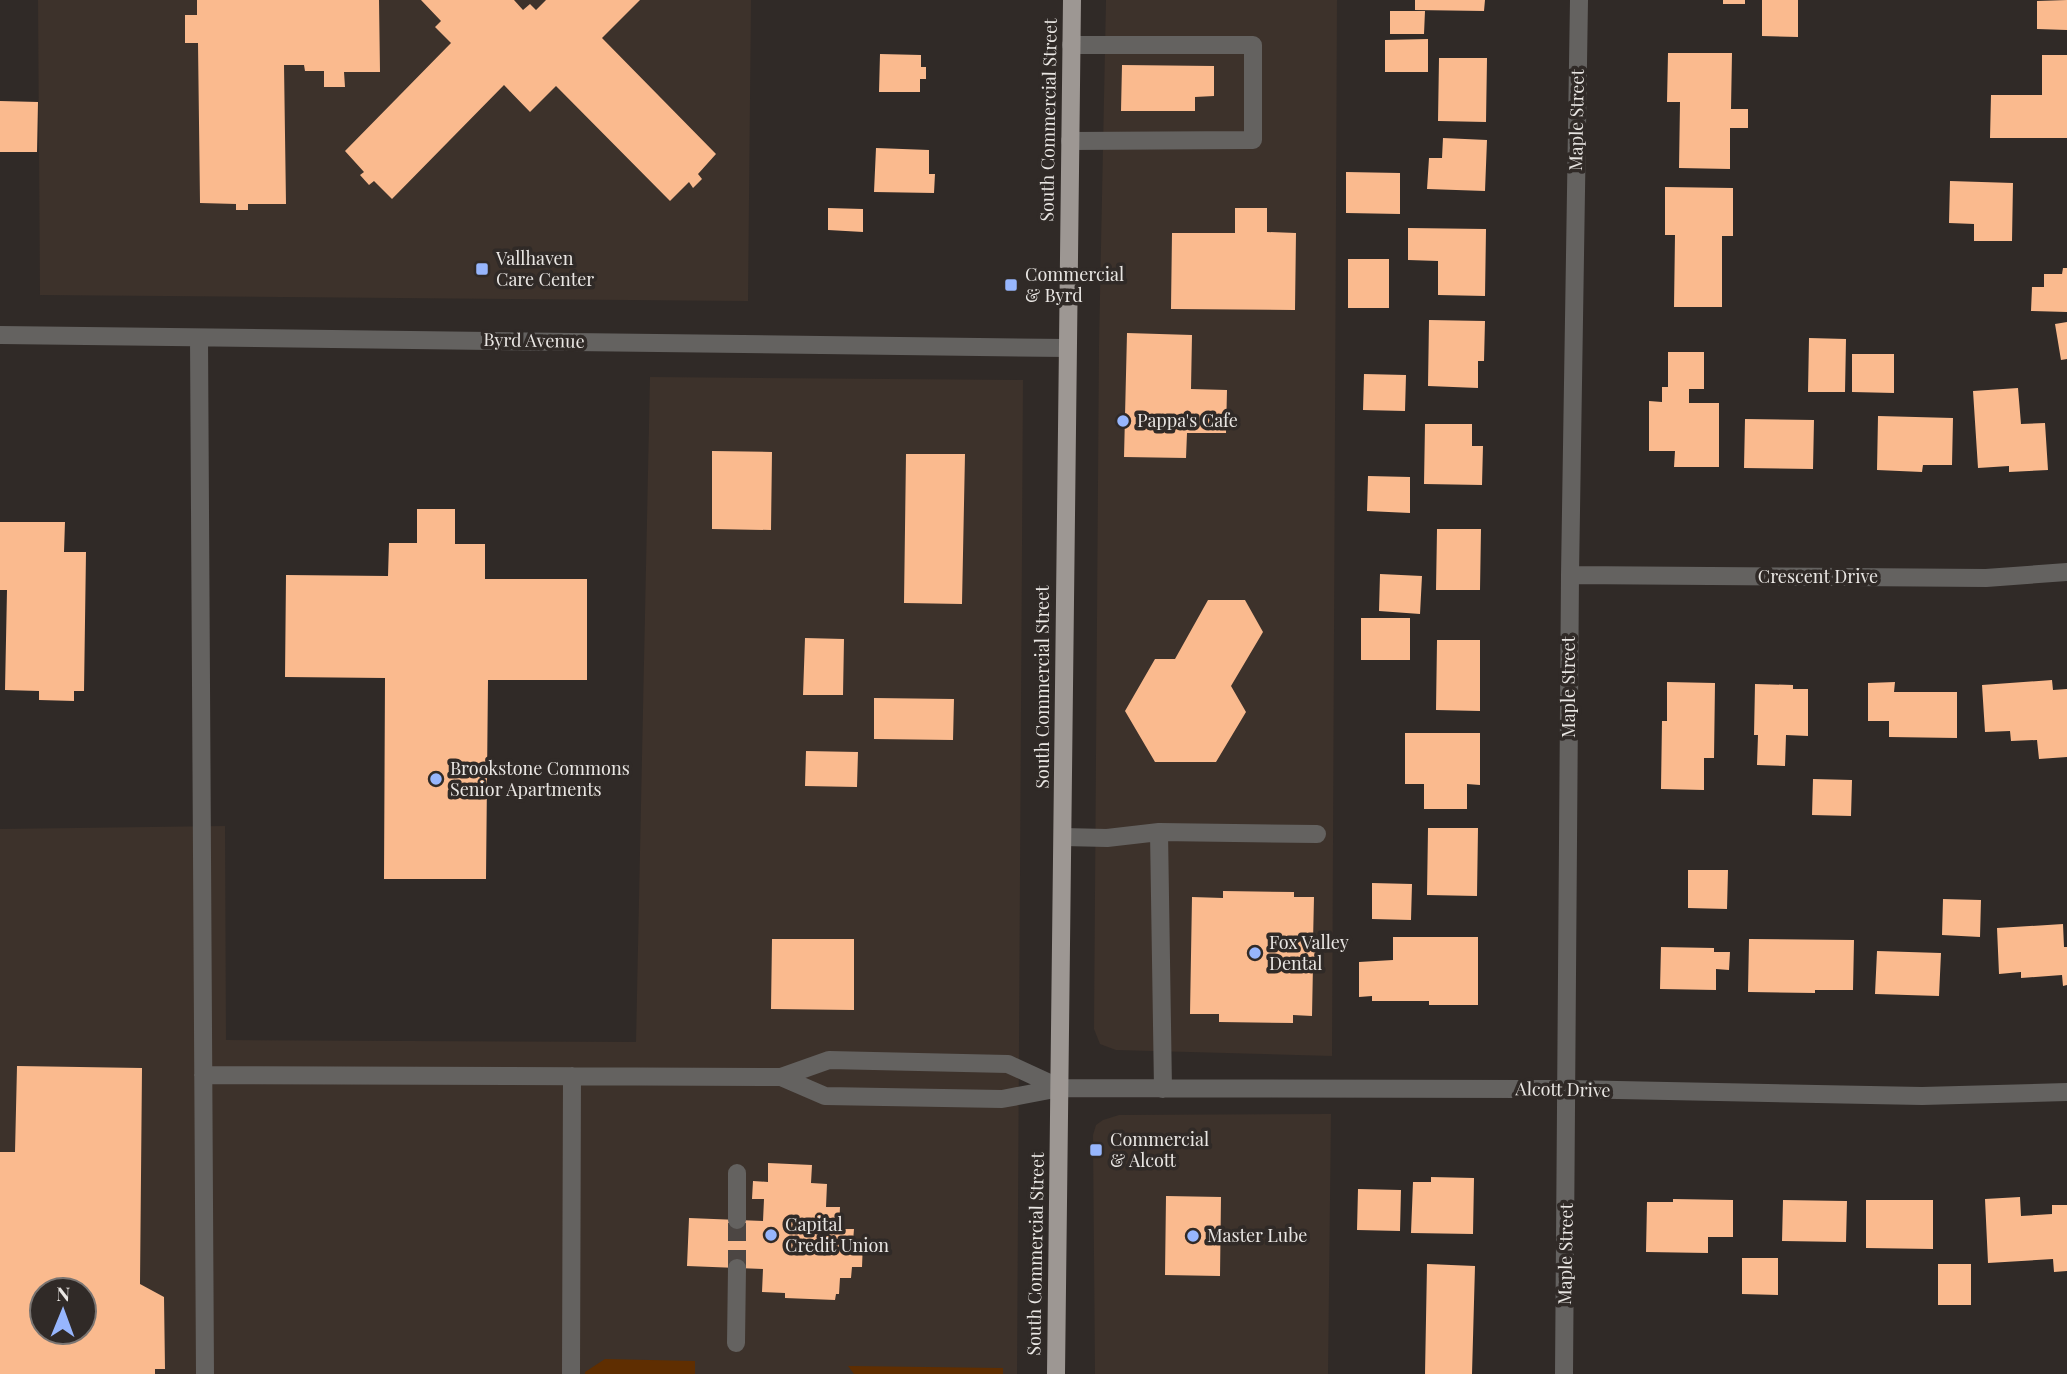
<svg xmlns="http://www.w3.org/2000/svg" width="2067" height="1374" viewBox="0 0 2067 1374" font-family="'Playfair Display',serif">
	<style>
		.built { fill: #3d322b; fill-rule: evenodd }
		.green { fill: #5f2e01 }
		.building { fill: #faba8e; fill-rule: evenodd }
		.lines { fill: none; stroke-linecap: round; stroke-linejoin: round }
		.minor-tunnel { stroke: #4c4643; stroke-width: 18; stroke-dasharray: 18 9; stroke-linecap: butt }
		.minor { stroke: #646260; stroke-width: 18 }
		.major { stroke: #9d9793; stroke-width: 18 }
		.poi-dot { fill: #97b6fd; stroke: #302a27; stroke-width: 2.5 }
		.labels { text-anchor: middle; stroke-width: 7; stroke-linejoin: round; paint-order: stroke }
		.street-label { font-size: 18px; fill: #e9e6e3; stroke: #302a27 }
		.poi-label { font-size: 18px; fill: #e9e6e3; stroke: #302a27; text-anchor: start }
	</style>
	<rect width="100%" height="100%" fill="#302a27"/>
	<!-- built -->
	<path class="built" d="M38 0H751L748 301 40 295Z
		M1106 0H1337L1332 1056 1116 1050 1100 1044 1094 1029 1099 345Z
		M650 377 1023 380 1017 1374H0V829L225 826 226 1040 636 1042ZM42 1290H84V1332H42Z
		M1331 1114 1328 1374H1095L1093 1135 1096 1125 1103 1120 1119 1115Z"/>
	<!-- green -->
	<path class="green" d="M605 1359 695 1361V1374H585V1372Z
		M848 1366 1003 1368V1374H854Z"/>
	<!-- building -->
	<path class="building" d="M197 0H379L380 72H344L345 87H324V71H305L304 65H284L286 204H248V210H236V204L200 203 198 43H185V15H197Z
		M421 0H514L523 10 530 4 536 10 546 0H640L602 38 716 154 698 174 702 179 693 188 689 182 670 201 556 86 530 112 504 85 392 199 374 181 369 185 360 175 364 172 345 151 451 43 435 27 441 21Z
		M1415 0H1485L1484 11 1415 10Z
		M1723 0H1745V4H1723Z
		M1762 0H1798V37L1762 36Z
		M2067 0V30L2037 29V1Z
		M1390 11H1425L1424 34H1390Z
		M1428 39V72H1385V40Z
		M1668 53H1732L1731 109H1748V128H1730V169L1679 168 1680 102H1667Z
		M880 54 921 55V67H926V79H920V92H879Z
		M2042 55H2067V138H1990L1991 95H2042Z
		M1439 58H1487L1486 122 1438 121Z
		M1122 65 1214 66V96L1195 97V111H1121Z
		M0 101 38 102 37 152H0Z
		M1443 138 1487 140 1485 191 1427 189 1429 158H1442Z
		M876 148 929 150V174H935L934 193 874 192Z
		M1346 172 1400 173V214L1346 213Z
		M1950 181 2013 183 2012 241H1974V224L1949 223Z
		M1665 187 1733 188V236H1722V307H1674L1675 235H1665Z
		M828 208 863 209V232L828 230Z
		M1235 208H1267V232L1296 233 1295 310 1171 309 1172 233H1235Z
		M1408 228 1486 229 1485 296 1438 295V261L1408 260Z
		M1348 259H1389V308H1348Z
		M2063 268H2067V312L2031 311 2032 287H2044V274H2062Z
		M1429 320 1485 321 1484 361H1478V388L1428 386Z
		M2067 322V359L2061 360 2055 324Z
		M1127 333 1192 335 1191 389 1227 390 1226 433H1187L1186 458 1124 457Z
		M1809 338 1846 339 1845 392H1808Z
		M1668 352H1704V389H1689V403H1719V467H1674L1675 451H1649V401L1662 402V387H1668Z
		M1852 354H1894V393L1852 392Z
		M1364 374 1406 375 1405 411 1363 410Z
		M2018 388 2021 424 2045 423 2048 470 2009 472V466L1978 468 1973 391Z
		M1878 416 1953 418 1952 465H1923L1922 472 1877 470Z
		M1745 419 1814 420 1813 469 1744 468Z
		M1425 424H1472V446H1483L1482 485 1424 484Z
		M712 451 772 452 771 530 712 529Z
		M906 454H965L962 604 904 603Z
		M1368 476 1410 477V513L1367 511Z
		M417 509H455V544H485V579H587V680H488L486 879H384L385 678 285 677 286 575 388 576 389 543H417Z
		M0 522H65L64 552H86L84 691H74V701L39 700V691L5 690 7 590H0Z
		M1437 529H1481L1480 590H1436Z
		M1380 574 1422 576 1420 614 1379 611Z
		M1208 600H1245L1263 632 1231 686 1246 712 1216 762H1155L1125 711 1155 659H1175Z
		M1361 618H1410V660H1361Z
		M805 638 844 639 843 695H803Z
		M1437 640H1480V711L1436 710Z
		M2052 680 2053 690 2067 689V757L2039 759 2037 740 2011 741 2010 731 1985 732 1982 685Z
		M1667 682 1715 683 1714 758H1704V790L1661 789 1662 721H1667Z
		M1895 682 1894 692H1957V738L1889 737V721H1868V683Z
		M1755 684 1793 685V689H1808V736L1786 735 1785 766 1757 765 1758 735H1754Z
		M874 698 954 699 953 740 874 739Z
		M1405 733H1480V785L1467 784V809H1424V784H1405Z
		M806 751 858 752 857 787 805 786Z
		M1813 779 1852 780 1851 816 1812 815Z
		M1428 828H1478L1477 896 1427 895Z
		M1688 870H1728L1727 909 1688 908Z
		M1372 883 1412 884 1411 920 1372 919Z
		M1223 891 1294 892V897H1314L1313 942H1320L1319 965H1313L1312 1016 1293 1015V1023L1219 1022V1014H1190L1192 897 1223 898Z
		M1943 899 1981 900 1980 937 1942 935Z
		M2063 924 2064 947H2067V985L2063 986 2062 975 2021 978V972L1999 974 1997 928Z
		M1393 937H1478V1005H1429V1001H1372V996L1359 997V962L1393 960Z
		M772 939H854V1010L771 1009Z
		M1749 939 1854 940 1853 990H1815V993L1748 992Z
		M1661 947 1714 948V952H1730L1729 970 1716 969V990L1660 989Z
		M1877 951 1941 953 1939 996 1875 994Z
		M17 1066 142 1068 140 1284 164 1297 165 1369H155V1374H0V1152H15ZM42 1290H84V1332H42Z
		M768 1163 812 1165 811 1183 827 1184 826 1207H840L839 1229H854L853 1242H863L862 1267H852L851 1278H840L839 1294H836L835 1300 785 1298V1293L762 1292 763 1269 687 1266 689 1218 763 1221 764 1199H752L753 1181 768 1182Z
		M1431 1177 1474 1178 1473 1234 1411 1233 1413 1182H1431Z
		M1358 1189 1401 1190 1400 1231 1357 1230Z
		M1166 1196 1221 1197 1220 1276 1165 1275Z
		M2020 1197 2021 1216 2052 1214V1205H2067V1271L2054 1272 2053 1259 1988 1263 1985 1199Z
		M1673 1199 1733 1200V1237H1708V1253L1646 1252 1647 1202H1673Z
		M1783 1200 1847 1201 1846 1242 1782 1241Z
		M1866 1200H1933V1249L1866 1248Z
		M1742 1258H1778V1295L1742 1294Z
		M1427 1264 1475 1266 1472 1374H1425Z
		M1938 1264H1971V1305H1938Z"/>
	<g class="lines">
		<!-- minor-tunnel -->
		<path class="minor-tunnel" d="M737 1268V1220"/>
		<!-- minor -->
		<path class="minor" d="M1070 141 1253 140V45H1071
			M0 335 1067 348
			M199 338 205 1374
			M1570 575 1986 578 2067 572
			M1159 832 1163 1089
			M1063 837 1107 838 1159 832 1317 834
			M203 1075 781 1077 829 1060 1008 1064 1060 1088
			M781 1077 825 1096 1002 1099 1060 1088 1568 1089 1922 1096 2067 1092
			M737 1220V1173
			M736 1343 737 1268
			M571 1374 572 1076
			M1564 1374 1570 575 1579 0"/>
		<!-- major -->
		<path class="major" d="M1056 1374 1072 0"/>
	</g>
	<!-- markers -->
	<g class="poi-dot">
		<rect x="475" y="262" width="14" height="14" rx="3.5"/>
		<rect x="1004" y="278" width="14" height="14" rx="3.5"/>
		<circle cx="1123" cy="421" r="7"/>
		<circle cx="436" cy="779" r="7"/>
		<circle cx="1255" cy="953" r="7"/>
		<rect x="1089" y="1143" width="14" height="14" rx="3.5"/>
		<circle cx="771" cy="1235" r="7"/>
		<circle cx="1193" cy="1236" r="7"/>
	</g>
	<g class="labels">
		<!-- street labels -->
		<g class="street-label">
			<text transform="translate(1049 120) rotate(-89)" y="6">South Commercial Street</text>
			<text transform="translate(1577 120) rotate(-89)" y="6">Maple Street</text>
			<text transform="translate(534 341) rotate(1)" y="6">Byrd Avenue</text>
			<text x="1818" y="583">Crescent Drive</text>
			<text transform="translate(1043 687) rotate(-90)" y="6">South Commercial Street</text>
			<text transform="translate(1569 687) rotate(-90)" y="6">Maple Street</text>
			<text transform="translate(1563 1090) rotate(1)" y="6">Alcott Drive</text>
			<text transform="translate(1036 1254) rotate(-89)" y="6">South Commercial Street</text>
			<text transform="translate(1566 1254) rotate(-89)" y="6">Maple Street</text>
		</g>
		<!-- poi labels -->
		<g class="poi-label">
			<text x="496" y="265">Vallhaven<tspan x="496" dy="21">Care Center</tspan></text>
			<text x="1025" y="281">Commercial<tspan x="1025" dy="21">&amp; Byrd</tspan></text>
			<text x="1137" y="427">Pappa's Cafe</text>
			<text x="450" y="775">Brookstone Commons<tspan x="450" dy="21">Senior Apartments</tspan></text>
			<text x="1269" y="949">Fox Valley<tspan x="1269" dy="21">Dental</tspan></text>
			<text x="1110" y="1146">Commercial<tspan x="1110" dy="21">&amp; Alcott</tspan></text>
			<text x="785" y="1231">Capital<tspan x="785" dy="21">Credit Union</tspan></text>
			<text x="1207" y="1242">Master Lube</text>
		</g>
	</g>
	<!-- north arrow -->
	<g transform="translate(63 1311) rotate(1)"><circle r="33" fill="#302a27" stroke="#7a7572" stroke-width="2"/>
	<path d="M0-5L12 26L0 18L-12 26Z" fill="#97b6fd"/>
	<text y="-10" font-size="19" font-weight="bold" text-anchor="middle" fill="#e9e6e3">N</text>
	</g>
</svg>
